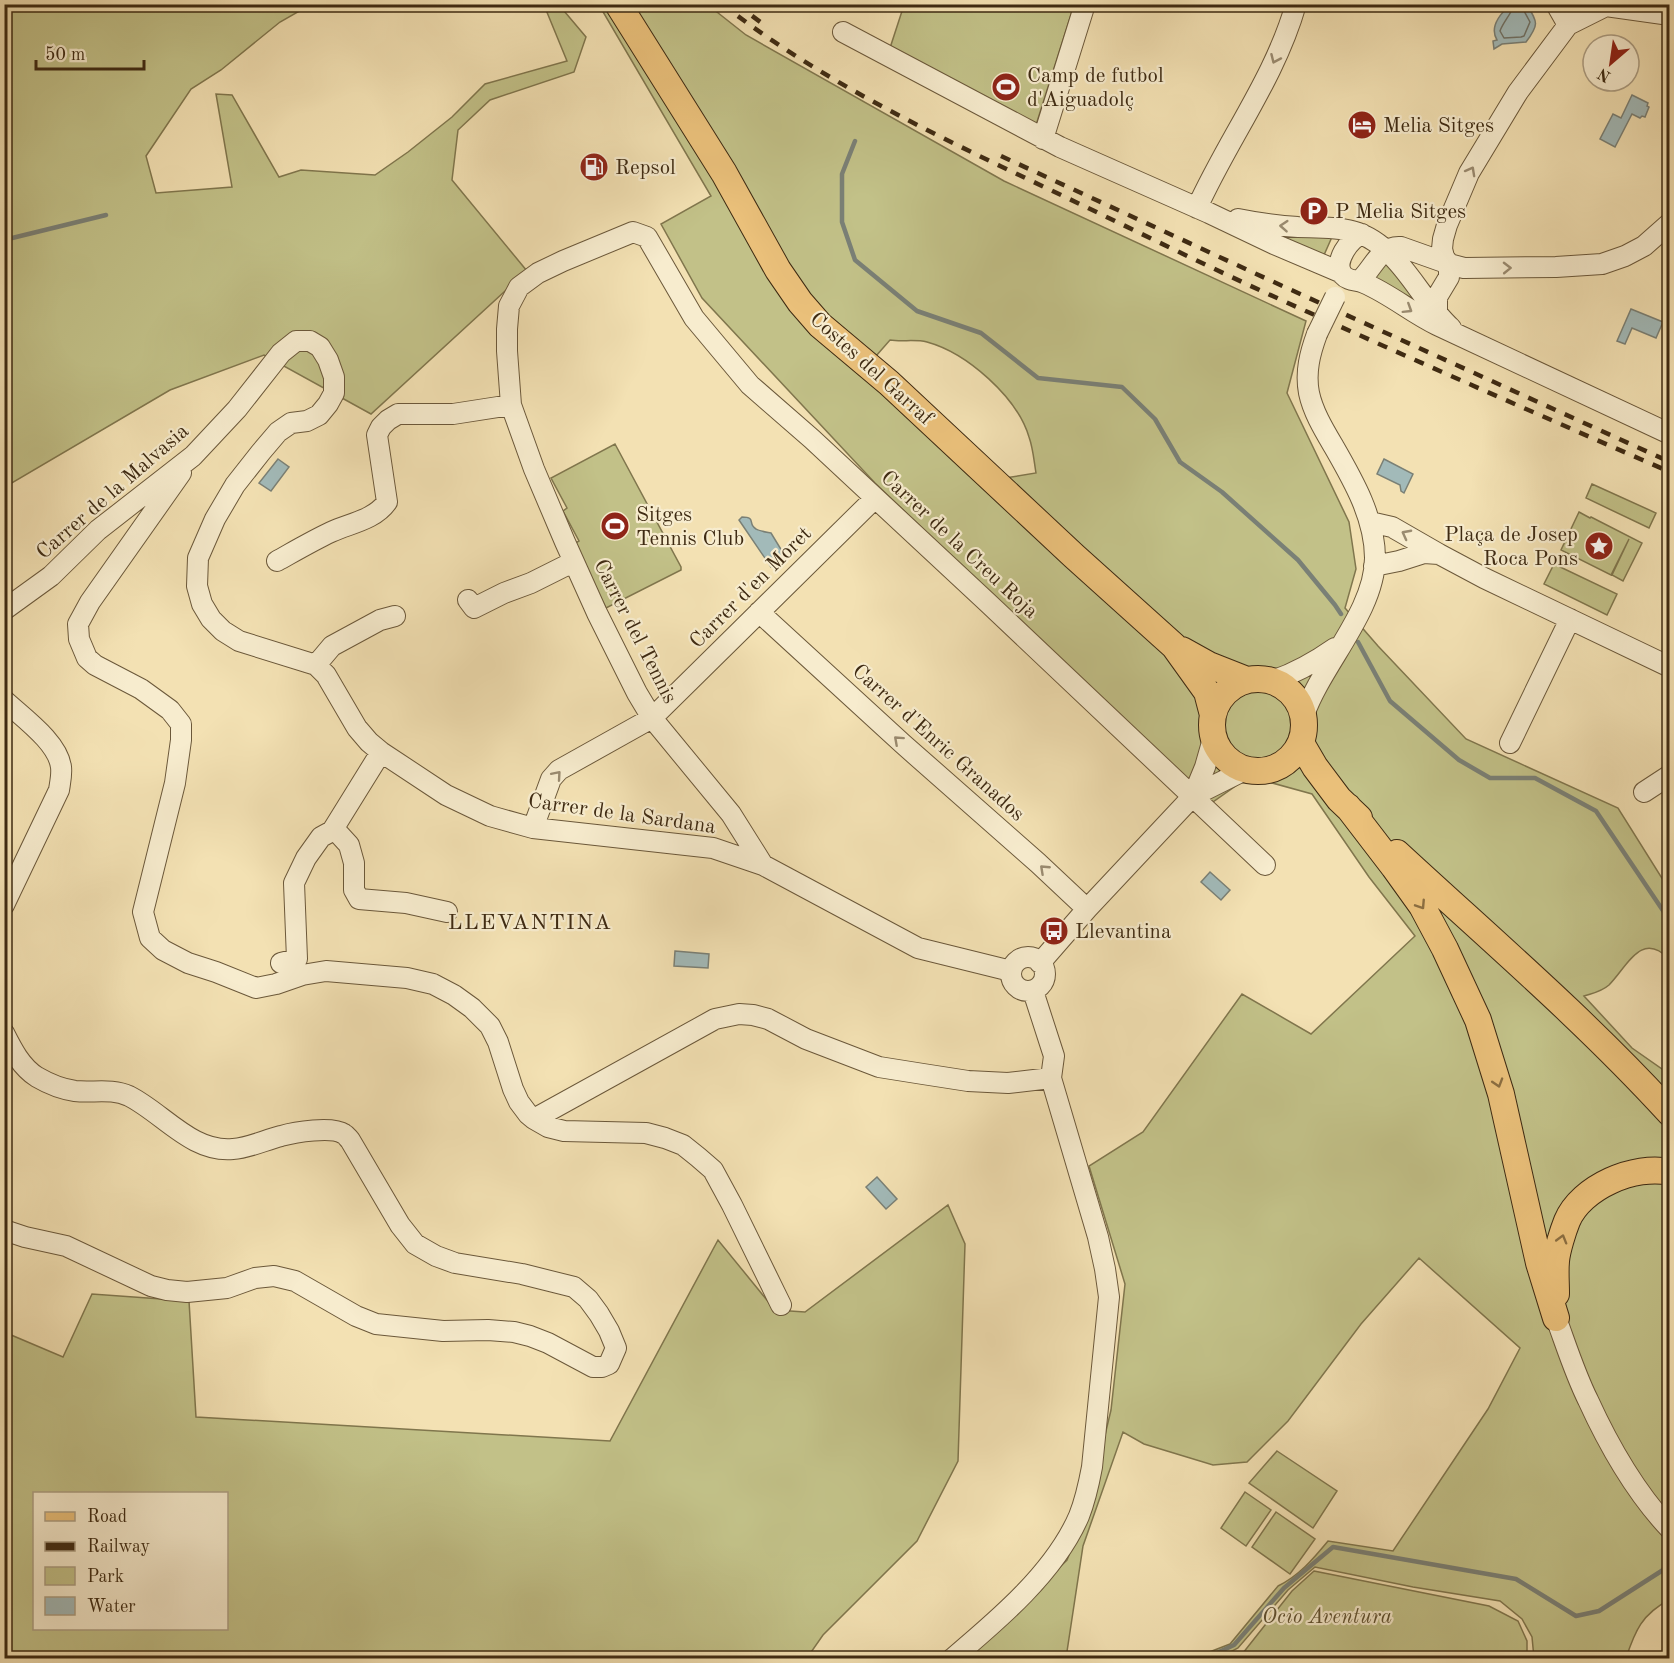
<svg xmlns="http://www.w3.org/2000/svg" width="1674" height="1663" viewBox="0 0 1674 1663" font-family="'Old Standard TT',serif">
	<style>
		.green { fill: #c2c188; stroke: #80764d; stroke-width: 1.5; fill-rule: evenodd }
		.water { fill: #a2bab9; stroke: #7a8076; stroke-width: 1.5 }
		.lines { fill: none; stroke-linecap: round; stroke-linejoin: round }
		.shore { stroke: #707266; stroke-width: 1.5 }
		.stream { stroke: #7a8076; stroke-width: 4.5 }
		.minor-casing { stroke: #6b583a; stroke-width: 22 }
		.major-casing { stroke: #3e2a12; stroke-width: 28 }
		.minor { stroke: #f7ecce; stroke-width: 20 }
		.major { stroke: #eac07a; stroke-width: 26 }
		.rail { stroke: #3e2a12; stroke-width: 4.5; stroke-dasharray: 10 10; stroke-linecap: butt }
		.minor-bridge-casing { stroke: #6b583a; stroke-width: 22; stroke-linecap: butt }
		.minor-bridge { stroke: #f7ecce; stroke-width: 20 }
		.oneway { stroke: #9a8b70 }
		.oneway2 { stroke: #8b6e41 }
		.labels { text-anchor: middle; stroke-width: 4.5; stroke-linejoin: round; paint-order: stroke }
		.poi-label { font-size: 21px; fill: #3e2a12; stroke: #f7ecce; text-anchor: start }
		.street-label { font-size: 21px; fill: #3e2a12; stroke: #f7ecce }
		.park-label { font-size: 21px; font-style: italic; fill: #5f5030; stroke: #f7ecce }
		.neighbourhood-label { font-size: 22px; letter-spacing: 1.5px; fill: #3e2a12; stroke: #f7ecce }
	</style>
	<rect width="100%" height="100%" fill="#f3e1b3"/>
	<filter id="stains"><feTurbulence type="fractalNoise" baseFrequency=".00333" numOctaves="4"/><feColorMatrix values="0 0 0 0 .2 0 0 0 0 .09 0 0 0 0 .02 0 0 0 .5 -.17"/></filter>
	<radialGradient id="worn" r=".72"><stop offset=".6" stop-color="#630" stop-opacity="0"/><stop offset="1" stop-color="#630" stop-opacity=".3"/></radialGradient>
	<!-- green -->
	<path class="green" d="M4 5H310L280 22 221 70 191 89 146 156 156 193 232 187 216 94 232 95 279 177 301 170 375 175 408 152 452 117 485 84 567 61 544 5H559L586 37 574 72 490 100 458 130 452 180 527 271 371 414 264 355 170 390 5 487Z
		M599 5H708L746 35 1004 181 1306 321 1287 393 1349 522 1356 569 1345 608 1378 646 1466 739 1618 808 1670 891 1669 959C1641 930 1627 967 1609 985 1601 992 1593 993 1584 996L1632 1048 1669 1074V1600C1642 1614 1635 1631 1626 1658H1534L1532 1637 1522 1619 1500 1601 1413 1587 1315 1567 1288 1590 1238 1648 1219 1658H1194L1230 1644 1278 1586C1299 1576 1313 1559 1328 1541L1393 1551 1488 1409 1520 1348 1419 1258 1361 1324 1288 1421 1247 1462 1213 1465 1144 1444 1123 1432 1083 1546 1066 1658H965L1067 1560 1087 1510 1111 1410 1125 1284 1089 1166 1143 1132 1242 994 1311 1034 1415 936 1369 877 1312 794 1265 781 1240 783 1210 804 875 483 702 298 661 224 711 196ZM890 340C902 342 915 339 927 342 967 353 1017 397 1029 437 1033 448 1034 461 1036 473L1005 478 876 356Z
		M904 5H1074L1036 125 890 48Z
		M1261 229 1332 237 1324 255Z
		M1386 262 1415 298 1414 300 1374 278Z
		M615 444 681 567V570L606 608 574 544 579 541 563 511 567 508 551 478Z
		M1592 484 1656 513 1649 528 1586 498Z
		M1579 512 1590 518 1591 517 1642 543 1623 581 1612 575 1629 539 1611 575 1561 550Z
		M1554 564 1617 594 1607 615 1544 584Z
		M948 1205 965 1244 958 1461 917 1541 823 1635 807 1658H5L4 1332 63 1357 92 1294 189 1301 196 1417 610 1441 718 1240 775 1310 805 1312ZM34 1494H226V1628H34Z
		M1277 1451 1337 1491 1313 1528 1249 1483Z
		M1245 1492 1271 1510 1246 1546 1221 1528Z
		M1276 1512 1315 1539 1290 1574 1252 1547Z
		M1314 1571 1489 1606 1518 1621 1527 1641V1658H1239L1292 1591Z"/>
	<!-- water -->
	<path class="water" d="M1510 5H1527C1538 22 1539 25 1526 42L1502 44 1494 49 1493 41 1497 40C1489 27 1500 14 1510 5Z
		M1632 95 1648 103 1647 106 1649 107 1645 117 1642 116 1640 118 1632 114 1615 147 1600 139 1613 114 1621 118Z
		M1631 309 1663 322 1656 338 1632 328 1625 344 1617 341Z
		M278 459 289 467 271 491 259 483Z
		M1384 459 1413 474 1404 493 1401 491 1400 485 1377 474Z
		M742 517C757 517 747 524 756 529 759 531 766 532 771 533L782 551 783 559 771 567 739 520Z
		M1210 872 1230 890 1221 900 1201 882Z
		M675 951 709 954 708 968 674 966Z
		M877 1177 897 1199 886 1209 866 1187Z"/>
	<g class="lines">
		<!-- shore -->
		<path class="shore" d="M1514 4C1513 12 1503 22 1500 31L1504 38 1521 37 1524 36 1530 22 1523 9 1522 4"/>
		<!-- stream -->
		<path class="stream" d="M855 141 842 174V222L855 260 917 311 981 333 1038 378 1122 387 1155 419 1180 462 1222 492 1298 560 1335 605 1341 614
			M4 240 106 215
			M1358 642 1390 701 1459 760 1490 778H1535L1596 811 1670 921
			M1206 1658 1234 1645 1284 1588 1333 1547 1516 1579 1576 1616 1599 1611 1663 1570 1670 1558"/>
		<!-- minor casing -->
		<g class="minor-casing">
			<path id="minor" d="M1556 4 1568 25
				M843 32 1060 147 1209 213 1274 244 1340 272
				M1043 139 1085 4
				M1197 208C1228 139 1275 78 1296 4
				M1238 219C1258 223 1278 226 1298 227 1338 228 1362 225 1392 256 1414 278 1428 307 1451 328
				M1362 234C1350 238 1332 263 1343 275 1348 281 1357 280 1364 283 1390 294 1412 313 1437 325L1670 434
				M1449 264 1444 257 1442 249 1443 239 1447 225 1469 173 1518 92 1568 25 1606 6 1670 15
				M1359 281C1373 270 1379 245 1401 247L1449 264 1464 268 1556 267 1602 264 1625 256 1644 246 1670 223
				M1437 313V297L1449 277V264
				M181 473 90 602 78 624 79 639 87 658 95 665 141 689 170 710 181 724V740L175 783 143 912 150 938 163 950 188 963 216 972 256 988 276 984 302 975 326 971 407 978 433 984 454 995 472 1008 490 1026 498 1042 513 1089 519 1102 528 1114 534 1119 548 1127 564 1131 646 1133 665 1138 683 1145 698 1157 713 1170 732 1205 781 1305
				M1370 522 1392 527 1439 554 1484 578 1670 667
				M277 561C295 551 312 541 331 532 351 523 374 520 387 502L377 435 381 427 388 420 398 414H453L511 405
				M1374 566 1399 561 1424 553 1439 554
				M468 600 474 608 504 593 531 583 565 566 574 564
				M4 610 51 576 98 530 193 456 237 409 281 353 296 341H310L320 347 328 360 334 377V393L328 404 319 415 307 421 291 423 278 432 261 452 235 485 215 519 198 558 197 586 202 604 211 619 223 631 239 641 316 665 326 675 357 728 369 742 381 752 446 795 490 816 533 828 713 848 763 865 918 948 1011 971
				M759 612 903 744 1038 863 1087 909
				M316 665 332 646 380 620 395 616
				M1272 681C1296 673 1315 662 1335 648
				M4 700C22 717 58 742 61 767 62 775 60 783 59 790L4 905
				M1304 715C1322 664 1375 611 1375 558 1375 518 1353 480 1334 447 1324 430 1313 412 1309 393 1305 372 1310 353 1317 334
				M1510 743 1570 619
				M1644 792 1670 775
				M1193 796 1205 767 1213 739
				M533 828 551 779 559 770 652 718 875 498
				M332 831 338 833 349 845 354 863V890L359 899 406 903 447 912
				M763 865 731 814 652 718 637 693 597 613 565 542 534 469 511 405 507 351V329L509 306 519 287 538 273 563 261 633 232 647 237 694 318 750 385 812 439 987 602 1265 865
				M1011 974a17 17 0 1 1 34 0a17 17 0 1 1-34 0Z
				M281 963 297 959 294 883 306 858 321 837 332 831 381 752
				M1040 963 1087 909 1193 796 1245 770
				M4 1033C12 1049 21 1067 37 1077 49 1084 61 1089 75 1091 93 1093 112 1088 129 1096 163 1113 192 1153 233 1149 249 1148 265 1140 281 1136 295 1132 332 1126 344 1134 346 1135 348 1138 350 1140L400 1225 415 1244 436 1256 455 1263 522 1274 574 1287 588 1299 599 1314 609 1331 616 1348 609 1364 602 1367H593L548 1343 530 1336 514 1332 488 1330 443 1331 376 1324 356 1316 295 1281 274 1276 255 1278 227 1288 187 1292 167 1290 151 1286 66 1246 25 1237 4 1230
				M534 1119 715 1019 739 1014 753 1015 768 1019 806 1039 879 1067 923 1074 968 1081 1008 1083 1051 1078
				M1556 1318C1566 1345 1575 1374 1588 1400 1609 1446 1635 1492 1670 1529
				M953 1658C998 1620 1055 1572 1079 1516 1085 1501 1089 1483 1092 1467L1109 1297 1105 1269 1098 1237 1051 1078 1054 1056 1033 991"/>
		</g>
		<!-- major casing -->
		<g class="major-casing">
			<path id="major" d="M618 4 724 173 778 270 800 302 820 325 889 383 1074 556 1174 646 1207 692 1213 715
				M1182 650 1209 665 1247 680
				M1212 725a46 46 0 1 1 92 0a46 46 0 1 1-92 0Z
				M1301 743 1315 767 1339 799 1359 818
				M1348 807 1394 867 1422 906 1445 949 1478 1020 1501 1094 1539 1263 1556 1318
				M1397 853C1489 938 1585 1020 1670 1113
				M1556 1294C1556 1283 1555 1272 1556 1261 1557 1250 1563 1231 1567 1221 1581 1187 1635 1164 1670 1172"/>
		</g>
		<!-- minor -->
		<use href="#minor" class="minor"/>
		<!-- major -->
		<use href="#major" class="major"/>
		<!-- rail -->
		<path class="rail" d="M722 4C831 89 959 146 1084 206 1144 235 1205 265 1266 293 1400 354 1535 413 1670 472
			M736 4 763 24
			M1001 156 1265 278 1670 462"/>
		<!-- minor-bridge casing -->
		<g class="minor-bridge-casing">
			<path id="minor-bridge" d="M1317 334 1335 297"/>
		</g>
		<!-- minor-bridge -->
		<use href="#minor-bridge" class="minor-bridge"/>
	</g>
	<!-- one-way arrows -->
	<defs><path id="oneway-chevron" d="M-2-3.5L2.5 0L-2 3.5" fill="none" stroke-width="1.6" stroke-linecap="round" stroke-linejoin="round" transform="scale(1.5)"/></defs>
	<g class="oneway">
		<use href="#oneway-chevron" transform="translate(1275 59) rotate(114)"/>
		<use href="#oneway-chevron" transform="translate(1471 171) rotate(-61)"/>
		<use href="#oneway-chevron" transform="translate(1284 226) rotate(-176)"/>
		<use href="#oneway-chevron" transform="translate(1507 268) rotate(-1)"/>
		<use href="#oneway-chevron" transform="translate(1408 309) rotate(32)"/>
		<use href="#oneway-chevron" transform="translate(1406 534) rotate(-152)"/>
		<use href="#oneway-chevron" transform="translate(898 740) rotate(-138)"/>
		<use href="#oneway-chevron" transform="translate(557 775) rotate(-49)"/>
		<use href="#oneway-chevron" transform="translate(1044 869) rotate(-137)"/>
	</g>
	<g class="oneway2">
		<use href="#oneway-chevron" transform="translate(1421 905) rotate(57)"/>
		<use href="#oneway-chevron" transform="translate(1498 1083) rotate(73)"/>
		<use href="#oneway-chevron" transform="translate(1562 1239) rotate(-74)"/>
	</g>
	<!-- icons -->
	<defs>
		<g id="stadium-disc" transform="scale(1.5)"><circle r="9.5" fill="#8f2418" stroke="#f7ecce"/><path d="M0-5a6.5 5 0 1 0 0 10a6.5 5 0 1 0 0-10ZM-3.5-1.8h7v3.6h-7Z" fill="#fff"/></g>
		<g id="hotel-disc" transform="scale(1.5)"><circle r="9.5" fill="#8f2418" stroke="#f7ecce"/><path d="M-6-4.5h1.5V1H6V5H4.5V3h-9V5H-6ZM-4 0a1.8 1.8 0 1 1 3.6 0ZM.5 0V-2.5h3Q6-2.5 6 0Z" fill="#fff"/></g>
		<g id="fuel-disc" transform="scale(1.5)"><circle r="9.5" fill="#8f2418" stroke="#f7ecce"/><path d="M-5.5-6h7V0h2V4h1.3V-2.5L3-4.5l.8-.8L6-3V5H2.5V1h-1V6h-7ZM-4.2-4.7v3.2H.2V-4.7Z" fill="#fff"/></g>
		<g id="parking-disc" transform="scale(1.5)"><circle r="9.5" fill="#8f2418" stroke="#f7ecce"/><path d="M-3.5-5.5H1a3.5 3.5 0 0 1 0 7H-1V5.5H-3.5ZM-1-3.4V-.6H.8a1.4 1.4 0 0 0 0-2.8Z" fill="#fff"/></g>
		<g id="sight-disc" transform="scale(1.5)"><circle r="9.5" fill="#8f2418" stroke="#f7ecce"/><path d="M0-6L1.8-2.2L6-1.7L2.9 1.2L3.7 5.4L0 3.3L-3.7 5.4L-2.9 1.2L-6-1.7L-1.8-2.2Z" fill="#fff"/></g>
		<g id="bus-disc" transform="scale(1.5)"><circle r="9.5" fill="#8f2418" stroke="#f7ecce"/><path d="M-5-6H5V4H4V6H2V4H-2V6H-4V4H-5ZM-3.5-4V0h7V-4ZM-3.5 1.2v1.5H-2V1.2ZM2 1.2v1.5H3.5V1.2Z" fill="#fff"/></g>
	</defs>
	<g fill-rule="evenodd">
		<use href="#stadium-disc" x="1006" y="87"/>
		<use href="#hotel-disc" x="1362" y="125"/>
		<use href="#fuel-disc" x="594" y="167"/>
		<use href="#parking-disc" x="1314" y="211"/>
		<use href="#stadium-disc" x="615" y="526"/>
		<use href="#sight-disc" x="1599" y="546"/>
		<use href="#bus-disc" x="1054" y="931"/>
	</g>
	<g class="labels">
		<!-- poi labels -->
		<g class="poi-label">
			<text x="1027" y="82">Camp de futbol<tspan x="1027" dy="24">d'Aiguadolç</tspan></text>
			<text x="1383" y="132">Melia Sitges</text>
			<text x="615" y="174">Repsol</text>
			<text x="1335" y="218">P Melia Sitges</text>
			<text x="636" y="521">Sitges<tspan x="636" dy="24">Tennis Club</tspan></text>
			<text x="1578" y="541" text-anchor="end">Plaça de Josep<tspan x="1578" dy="24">Roca Pons</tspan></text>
			<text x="1075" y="938">Llevantina</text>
		</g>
		<!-- street labels -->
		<g class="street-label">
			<text transform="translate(872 368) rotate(42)" y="7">Costes del Garraf</text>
			<text transform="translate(112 491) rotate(-41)" y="7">Carrer de la Malvasia</text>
			<text transform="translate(960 544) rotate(43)" y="7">Carrer de la Creu Roja</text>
			<text transform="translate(750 587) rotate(-45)" y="7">Carrer d'en Moret</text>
			<text transform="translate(636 631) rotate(63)" y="7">Carrer del Tennis</text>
			<text transform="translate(939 742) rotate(42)" y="7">Carrer d'Enric Granados</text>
			<text transform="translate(622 813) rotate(8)" y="7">Carrer de la Sardana</text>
		</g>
		<!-- park labels -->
		<g class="park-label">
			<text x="1327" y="1623">Ocio Aventura</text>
		</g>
		<!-- neighbourhood labels -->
		<g class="neighbourhood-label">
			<text x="530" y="929">LLEVANTINA</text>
		</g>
	</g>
	<!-- margin -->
	<rect width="1674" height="1663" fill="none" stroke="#f3e1b3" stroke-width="24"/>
	<rect x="6" y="6" width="1662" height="1651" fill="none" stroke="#3e2a12" stroke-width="3"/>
	<rect x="12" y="12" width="1650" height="1639" fill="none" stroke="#3e2a12" stroke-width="1.5"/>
	<!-- legend -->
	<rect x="33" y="1492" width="195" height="138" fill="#f7ecce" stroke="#ad9e83" stroke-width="1.5"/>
	<rect x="45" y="1512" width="30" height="9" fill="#eac07a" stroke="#ad9e83" stroke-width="1.5"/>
	<text x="87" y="1522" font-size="18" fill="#3e2a12">Road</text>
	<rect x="45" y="1542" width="30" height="9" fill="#3e2a12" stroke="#ad9e83" stroke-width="1.5"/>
	<text x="87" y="1552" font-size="18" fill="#3e2a12">Railway</text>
	<rect x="45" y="1567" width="30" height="18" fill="#c2c188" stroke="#ad9e83" stroke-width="1.5"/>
	<text x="87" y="1582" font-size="18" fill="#3e2a12">Park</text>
	<rect x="45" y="1597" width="30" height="18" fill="#a2bab9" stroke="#ad9e83" stroke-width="1.5"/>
	<text x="87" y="1612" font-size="18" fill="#3e2a12">Water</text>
	<!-- north arrow -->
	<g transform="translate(1611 63) rotate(209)"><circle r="28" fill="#f7ecce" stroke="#ad9e83" stroke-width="1.5"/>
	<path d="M0-4.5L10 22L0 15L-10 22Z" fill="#8f2418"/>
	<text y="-9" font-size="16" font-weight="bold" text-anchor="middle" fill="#3e2a12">N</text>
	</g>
	<!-- scale -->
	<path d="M36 60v9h108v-9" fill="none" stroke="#3e2a12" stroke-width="3"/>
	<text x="45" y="60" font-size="18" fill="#3e2a12" stroke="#f7ecce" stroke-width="4.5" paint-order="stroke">50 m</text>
	<rect width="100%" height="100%" filter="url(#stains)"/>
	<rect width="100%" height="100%" fill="url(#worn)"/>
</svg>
